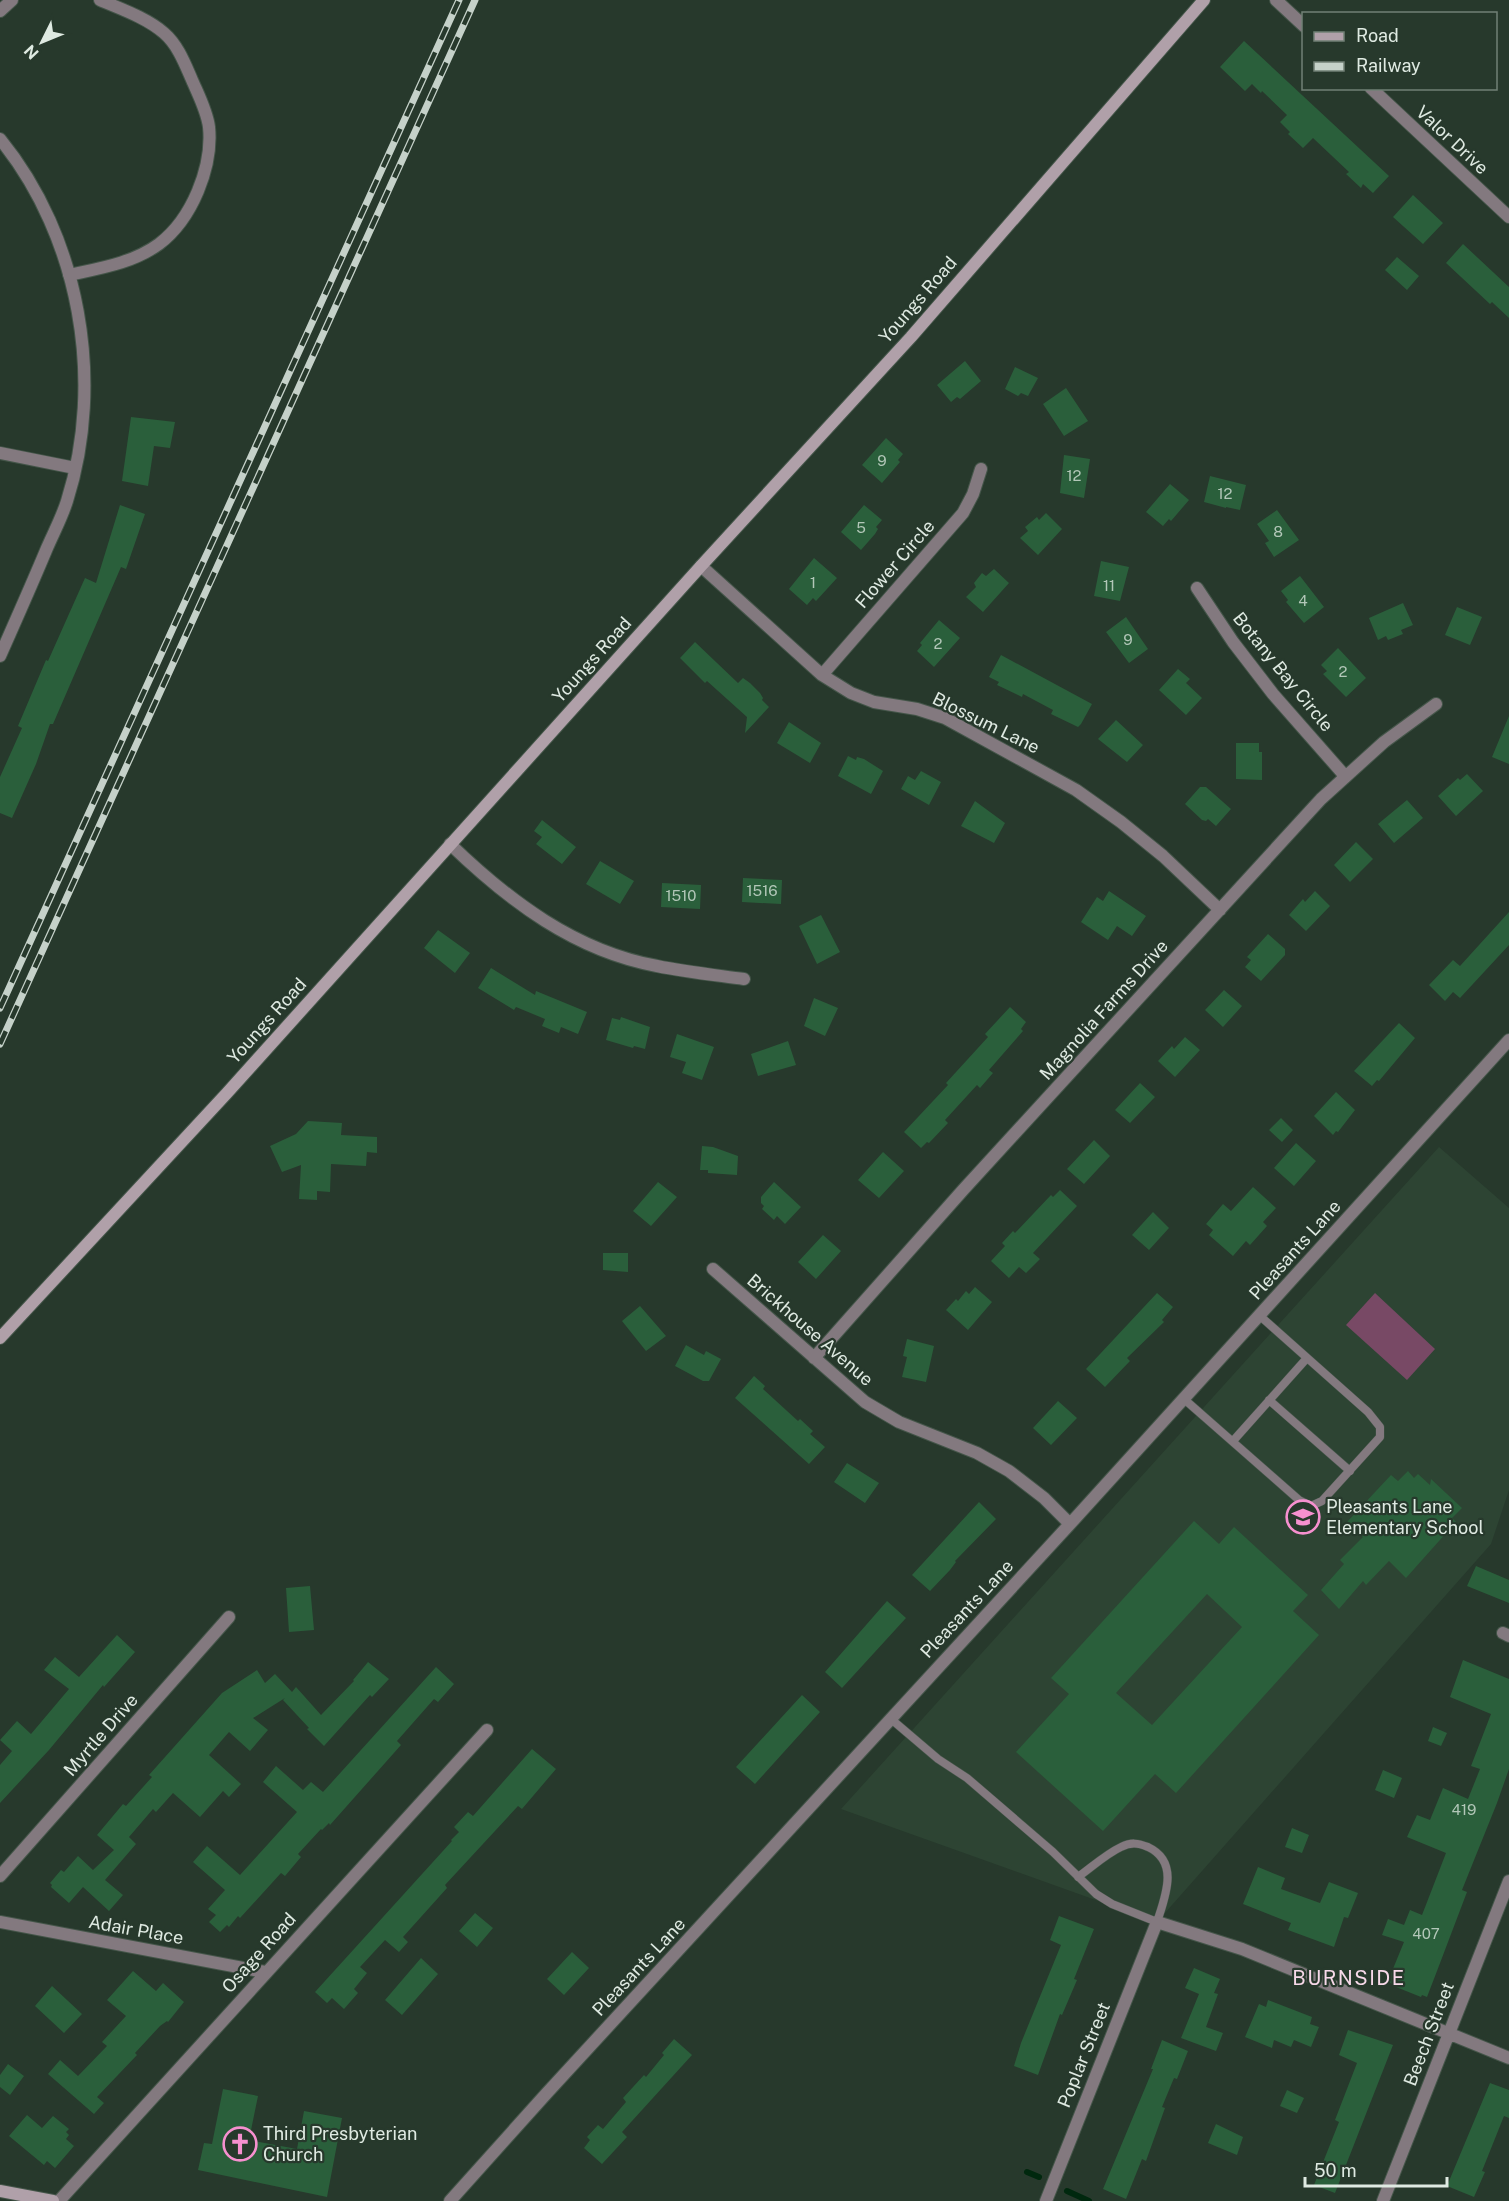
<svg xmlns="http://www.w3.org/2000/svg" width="1509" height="2201" viewBox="0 0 1509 2201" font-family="'Public Sans',sans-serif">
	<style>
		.built { fill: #2d4433 }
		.green { fill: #784965 }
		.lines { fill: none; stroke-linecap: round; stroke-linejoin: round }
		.stream { stroke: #00280e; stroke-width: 6 }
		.building { fill: #2a5f3b; fill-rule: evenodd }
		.lane-casing { stroke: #445549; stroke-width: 9 }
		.street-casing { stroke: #445549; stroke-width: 14 }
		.secondary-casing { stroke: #445549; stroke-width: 14 }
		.lane { stroke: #83797f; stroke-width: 8 }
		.street { stroke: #83797f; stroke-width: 12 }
		.secondary { stroke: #b0a0a9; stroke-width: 12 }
		.rail-casing { stroke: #c5d1c9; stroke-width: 7 }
		.rail { stroke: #27392c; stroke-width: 4.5; stroke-dasharray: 14; stroke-linecap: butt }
		.labels { text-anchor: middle; stroke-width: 4.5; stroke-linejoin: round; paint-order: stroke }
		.number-label { font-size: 15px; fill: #b2c7b8 }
		.street-label { font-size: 18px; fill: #dfeae2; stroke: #27392c }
		.poi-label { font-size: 18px; fill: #dfeae2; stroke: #27392c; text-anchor: start }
		.neighbourhood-label { font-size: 20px; letter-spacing: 1.5px; fill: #f7d9e9; stroke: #27392c }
	</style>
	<rect width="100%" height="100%" fill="#27392c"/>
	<!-- built -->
	<path class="built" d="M1439 1147 1509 1208V1490L1491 1544 1157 1922 841 1809Z"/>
	<!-- green -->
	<path class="green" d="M1375 1293 1435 1349 1407 1380 1346 1325Z"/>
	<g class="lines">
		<!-- stream -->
		<path class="stream" d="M1027 2172 1039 2177
			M1067 2191 1089 2201"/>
	</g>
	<!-- building -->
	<path class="building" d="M1244 41 1389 176 1373 193 1363 184 1361 188 1346 174 1349 172 1313 138 1303 148 1288 134 1290 132 1280 122 1287 115 1262 91 1261 93 1252 84 1245 91 1220 67Z
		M1413 195 1443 223 1423 244 1393 217Z
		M1463 244 1509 287V318L1492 302 1490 304 1446 263Z
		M1397 257 1419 276 1407 290 1385 270Z
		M965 361 981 381 960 399 957 397 951 402 937 385Z
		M1015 367 1038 378 1028 396 1021 393 1018 396 1005 389Z
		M1066 388 1088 421 1064 436 1043 404Z
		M131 417 175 422 170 448 154 446 148 486 122 481Z
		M886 438 903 454 898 460 900 462 882 483 862 465Z
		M1064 455 1090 459 1084 498 1060 493Z
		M1210 476 1246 485 1240 510 1226 507V508L1204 502Z
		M1170 484 1189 500 1171 521 1169 519 1163 526 1146 512Z
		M120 505 145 514 126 569 121 567 53 724H50L36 764 12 818 0 813V777L22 728 18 726 46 660 48 661 85 578 96 583Z
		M864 505 882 520 876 527 878 529 875 534 861 550 841 532Z
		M1277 510 1299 540 1274 557 1265 543 1269 541 1257 524Z
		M1046 513 1062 529 1038 555 1020 538 1028 531 1025 527 1037 517 1039 520Z
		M814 558 837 578 816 601 813 598 807 605 789 589Z
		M1101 561 1129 567 1120 601 1094 596Z
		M994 569 1009 583 983 612 966 597 976 587 974 583 982 573 986 576Z
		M1300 576 1324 607 1304 623 1286 602 1288 600 1281 591Z
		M1403 603 1413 625 1401 630 1403 634 1388 640 1386 636 1378 640 1369 618Z
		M1457 607 1482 617 1470 645 1445 635Z
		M1126 617 1148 649 1129 663 1106 632Z
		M939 620 960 638 934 667 917 651 922 645 920 643Z
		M695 642 738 683 743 678 750 683 760 693 763 698 762 700 769 707 745 733 747 717 707 681 705 683 680 658Z
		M1338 648 1366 678 1346 697 1323 674 1327 671 1321 665Z
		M1001 655 1092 704 1081 724 1078 727 1051 714 1053 710 1023 694 1022 697 997 685 999 682 989 677Z
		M1178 669 1190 679 1186 683 1202 698 1186 715 1159 690Z
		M1509 716V764L1492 757Z
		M1116 720 1143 745 1127 762 1098 739Z
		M789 722 821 743 810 763 777 743Z
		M1236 743H1259V752H1262V780L1236 779Z
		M848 756 856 760 857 757 864 759 883 771 871 794 838 776Z
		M921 771 941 782 929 805 901 789 908 776 915 780Z
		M1467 774 1483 791 1456 816 1438 796 1458 778 1460 780Z
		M1200 787H1206L1231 809 1216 826 1208 819 1206 821 1202 820 1185 804Z
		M1407 800 1423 818 1394 843 1378 824Z
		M975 801 1005 823 994 843 961 826Z
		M542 820 576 847 562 864 536 844 542 837 534 831Z
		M1356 842 1373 859 1350 882 1334 865Z
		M600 861 634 881 620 904 586 884Z
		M743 878 782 880 781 904 742 902Z
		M662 883 701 885 700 909 661 907Z
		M1109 891 1146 916 1132 936 1117 926 1108 940 1081 922 1097 897 1103 901Z
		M1315 891 1330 906 1306 931 1289 915 1303 899 1305 902Z
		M1509 912V945L1460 998 1453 992 1445 1001 1429 985 1453 960 1460 966Z
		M821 915 840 952 817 964 799 926Z
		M438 930 470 953 455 973 424 948Z
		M1268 934 1285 949V955L1261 981 1245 967 1251 960 1247 957Z
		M491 968 535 995 536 991 587 1012 578 1034 561 1027 559 1033 542 1026 545 1019 516 1007 514 1010 478 988Z
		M1224 990 1242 1006 1223 1027 1205 1010Z
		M814 998 838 1008 825 1036 804 1026Z
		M1010 1007 1026 1022 1021 1029 1023 1031 989 1070 993 1073 980 1088 977 1085 945 1120 948 1123 929 1143 927 1142 921 1148 904 1132 948 1085 946 1083 988 1037 985 1034Z
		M621 1017 650 1027 645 1049 634 1046 633 1048 606 1040 612 1018 620 1020Z
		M1399 1023 1415 1038 1379 1081 1377 1080 1372 1086 1354 1071Z
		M677 1034 714 1047 702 1080 682 1073 686 1062 670 1057Z
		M1185 1037 1200 1050 1175 1077 1158 1061 1172 1046 1174 1049Z
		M788 1041 796 1065 758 1076 751 1054Z
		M1140 1083 1155 1097 1130 1123 1115 1110Z
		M1336 1092 1355 1110 1338 1132 1336 1131 1333 1135 1314 1116Z
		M1281 1118 1293 1130 1282 1142 1269 1130Z
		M308 1121 342 1123 341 1135 377 1137V1153L367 1152 366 1166 331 1164 330 1192 317 1191V1200L299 1199 301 1165 282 1172 270 1146 296 1134Z
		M1094 1140 1110 1156 1084 1184 1067 1169Z
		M1296 1143 1316 1161 1294 1186 1274 1168Z
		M702 1146 713 1147 738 1156 737 1175 708 1173V1170H700Z
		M883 1152 904 1171 879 1198 858 1180Z
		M658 1182 677 1197 651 1226 633 1211Z
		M774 1182 801 1207 785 1224 777 1216 774 1220 762 1209 764 1206 761 1203V1197Z
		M1253 1187 1276 1208 1263 1222 1267 1226 1250 1245 1246 1241 1233 1256 1209 1235 1213 1230 1206 1224 1223 1204 1231 1211Z
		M1060 1190 1077 1206 1033 1253 1040 1259 1026 1273 1019 1267 1009 1278 991 1261 1005 1246 1002 1243 1013 1231 1015 1233 1051 1195 1053 1197Z
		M1153 1212 1169 1228 1149 1250 1132 1235Z
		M823 1235 841 1251 816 1279 798 1262Z
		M603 1253H628V1272L603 1270Z
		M975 1287 992 1302 968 1330 946 1310 956 1299 958 1301 966 1291 969 1294Z
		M1157 1293 1173 1307 1162 1320 1164 1322 1127 1358 1130 1361 1105 1387 1086 1369Z
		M640 1306 666 1336 646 1351 622 1321Z
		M907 1339 934 1346 926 1382 902 1377 907 1357 903 1356Z
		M686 1345 704 1355 706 1351 721 1359 709 1381H703L675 1366Z
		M754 1376 765 1386 763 1389 798 1421 800 1419 813 1431 810 1434 825 1447 809 1464 735 1398Z
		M1058 1401 1077 1418 1051 1445 1033 1428Z
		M847 1463 879 1483 865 1503 834 1482Z
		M1408 1471 1414 1478 1418 1474 1430 1485 1431 1479 1462 1508 1452 1518 1456 1522 1406 1578 1389 1561 1366 1585 1363 1581 1339 1609 1321 1590 1344 1564 1340 1560 1363 1537 1347 1522 1391 1475 1398 1481Z
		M979 1502 996 1519 955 1561 956 1562 950 1570 930 1591 912 1575Z
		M1194 1521 1219 1544 1234 1527 1308 1595 1293 1611 1319 1635 1176 1793 1155 1774 1103 1831 1016 1752 1069 1694 1051 1678ZM1207 1594 1242 1627 1152 1725 1116 1693Z
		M1476 1566 1509 1580V1603L1467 1586Z
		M310 1586 314 1630 289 1632 286 1588Z
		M887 1601 906 1618 842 1688 825 1672Z
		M117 1635 135 1652 104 1687 103 1685 49 1750 0 1803V1765L12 1751 0 1740 17 1721 31 1734 69 1689 44 1670 55 1657 79 1677Z
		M1463 1660 1509 1679V1769L1497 1803 1462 1890 1467 1892 1437 1971 1427 1997 1422 1995 1421 1997 1396 1987 1388 1981 1404 1942 1382 1935 1388 1919 1404 1925 1410 1910 1422 1915 1446 1853 1407 1837 1417 1815 1430 1820 1443 1788 1468 1799 1480 1769 1471 1766 1491 1714 1450 1697Z
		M368 1662 389 1679 372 1697 370 1695 324 1746 307 1729 309 1728 283 1700 285 1698 253 1718 268 1730 250 1751 229 1732 209 1755 241 1784 229 1797 223 1791 200 1817 173 1793 156 1812 153 1809 129 1837 136 1844 105 1880 123 1895 109 1911 83 1887 69 1903 51 1887 52 1885 50 1883 61 1870 64 1872 78 1856 93 1870 114 1850 97 1835 123 1804 126 1806 152 1777 149 1775 222 1693 257 1670 265 1683 275 1674 292 1692 296 1687 321 1715 354 1681 353 1680Z
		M436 1667 454 1684 438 1702 434 1699 397 1741 401 1745 330 1825 329 1823 322 1830 321 1829 298 1854 301 1857 285 1876 281 1873 240 1918 238 1916 229 1927 227 1925 220 1932 209 1922 216 1915 208 1909 225 1890 193 1862 207 1846 240 1875 297 1812 263 1782 276 1766 303 1790 311 1782 323 1792Z
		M802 1695 820 1712 755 1784 736 1767Z
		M1433 1727 1447 1733 1441 1746 1428 1741Z
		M532 1749 556 1769 522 1809 518 1806 445 1885 447 1888 403 1937 408 1942 399 1952 385 1940 360 1967 367 1973 354 1989 358 1993 344 2009 332 1998 327 2003 315 1992 452 1841 451 1840 459 1832 454 1827 468 1812 473 1816Z
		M1383 1770 1402 1778 1394 1798 1375 1790Z
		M1292 1828 1309 1835 1302 1853 1285 1847Z
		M1258 1867 1285 1878 1281 1889 1320 1903 1329 1882 1358 1893 1348 1918 1344 1917 1334 1947 1288 1930 1291 1923 1243 1904Z
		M475 1913 493 1928 477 1947 459 1931Z
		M1059 1916 1094 1929 1074 1979 1077 1980 1062 2015 1060 2014 1038 2075 1014 2066 1021 2043 1061 1945 1050 1940Z
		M572 1952 589 1968 564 1995 547 1979Z
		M421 1958 438 1974 402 2015 385 2000Z
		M1194 1968 1220 1979 1214 1993 1218 1994 1206 2027 1223 2033 1216 2051 1181 2038 1199 1994 1185 1988Z
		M133 1971 156 1991 163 1983 184 2002 168 2022 167 2021 160 2026 135 2053 137 2055 97 2097 104 2103 94 2114 48 2074 60 2060 78 2076 107 2046 102 2042 126 2016 107 2000Z
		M52 1986 82 2014 64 2033 35 2006Z
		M1268 2000 1312 2017 1310 2024 1319 2027 1311 2047 1294 2040 1291 2047 1274 2040 1272 2048 1245 2037 1259 2004 1266 2007Z
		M1348 2030 1393 2045 1335 2193 1314 2185 1339 2122 1335 2120 1357 2063 1339 2055Z
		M674 2039 692 2055 622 2132 627 2137 602 2164 584 2148 590 2140 587 2137 598 2125 603 2129 626 2102 623 2098 644 2075 646 2077 664 2055 662 2053Z
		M1162 2040 1188 2051 1177 2079 1174 2078 1162 2107 1165 2108 1146 2161 1142 2159 1126 2199 1103 2189 1153 2069H1151Z
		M8 2064 24 2076 10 2095 0 2087V2075Z
		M1490 2083 1509 2090V2118L1504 2116 1482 2171 1485 2172 1474 2197 1447 2186Z
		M223 2089 258 2096 249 2140 297 2149 304 2111 342 2118 327 2197 198 2170 204 2143 212 2144Z
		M1287 2090 1304 2098 1297 2113 1280 2106Z
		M27 2115 42 2128 53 2116 69 2129 66 2132 69 2135 66 2139 74 2146 55 2168 47 2161 44 2165 9 2136Z
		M1216 2124 1243 2137 1237 2155 1208 2143Z"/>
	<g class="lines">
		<!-- lane casing -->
		<g class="lane-casing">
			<path id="lane" d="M1184 1399 1299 1500 1311 1506 1322 1501 1380 1437V1427L1368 1412 1260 1316
				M1269 1400 1350 1471
				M1233 1441 1307 1358
				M891 1719 938 1759 967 1778 1053 1852 1096 1894 1112 1904 1157 1922C1165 1897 1180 1862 1148 1847 1138 1843 1131 1842 1121 1847 1106 1854 1092 1867 1078 1877"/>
		</g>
		<!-- street casing -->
		<g class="street-casing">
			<path id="street" d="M1276 0 1304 26
				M0 11 12 0
				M1371 88 1509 217
				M0 139C80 237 105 381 67 501 62 517 54 532 47 548 32 584 16 620 0 656
				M69 275C101 268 133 263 159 244 192 219 213 167 209 127 207 111 198 94 192 80 185 64 178 45 164 33 147 18 121 9 100 0
				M0 453 75 468
				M701 566 822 675 851 693 874 702 917 709 945 718 1076 790 1121 822 1163 856 1220 910
				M1197 588 1233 642 1273 694 1345 776
				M822 675 963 513 973 494 981 469
				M450 844C509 901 575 951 657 966 686 972 715 975 744 979
				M713 1269 865 1402 899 1422 977 1453 1009 1471 1044 1498 1070 1524
				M814 1358 963 1190 1321 799 1384 742 1436 704
				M1503 1633 1509 1636
				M0 1876 229 1617
				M0 1922 265 1972
				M59 2201 487 1730
				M450 2201 546 2094 1070 1524 1509 1040
				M1046 2201 1157 1922 1242 1949 1509 2058
				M1383 2201 1509 1881"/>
		</g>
		<!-- secondary casing -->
		<g class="secondary-casing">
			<path id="secondary" d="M0 1338 227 1093 701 566 911 337 1204 0
				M0 2191 53 2201"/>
		</g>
		<!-- lane -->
		<use href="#lane" class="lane"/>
		<!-- street -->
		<use href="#street" class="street"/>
		<!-- secondary -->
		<use href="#secondary" class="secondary"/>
		<!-- rail casing -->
		<g class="rail-casing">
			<path id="rail" d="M0 1008 459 0
				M0 1044 475 0"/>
		</g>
		<!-- rail -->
		<use href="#rail" class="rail"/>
	</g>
	<!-- icons -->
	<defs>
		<g id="school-ring" transform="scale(1.725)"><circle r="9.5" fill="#27392c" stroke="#f690cf" stroke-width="1.5"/><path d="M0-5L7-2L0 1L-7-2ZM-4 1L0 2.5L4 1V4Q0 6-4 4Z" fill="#f690cf"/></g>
		<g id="church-ring" transform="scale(1.725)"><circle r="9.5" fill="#27392c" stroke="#f690cf" stroke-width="1.5"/><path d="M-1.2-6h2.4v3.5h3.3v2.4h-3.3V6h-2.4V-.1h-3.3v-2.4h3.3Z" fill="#f690cf"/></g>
	</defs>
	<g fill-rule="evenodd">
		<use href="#school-ring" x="1303" y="1517"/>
		<use href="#church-ring" x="240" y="2144"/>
	</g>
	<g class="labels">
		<!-- number labels -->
		<g class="number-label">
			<text x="882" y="466">9</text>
			<text x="1074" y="481">12</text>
			<text x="1225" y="499">12</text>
			<text x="861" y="533">5</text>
			<text x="1278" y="537">8</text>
			<text x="813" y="588">1</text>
			<text x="1109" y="591">11</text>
			<text x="1303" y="606">4</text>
			<text x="1128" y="645">9</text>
			<text x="938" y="649">2</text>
			<text x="1343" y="677">2</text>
			<text x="762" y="896">1516</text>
			<text x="681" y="901">1510</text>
			<text x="1464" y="1815">419</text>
			<text x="1426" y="1939">407</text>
		</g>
		<!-- street labels -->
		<g class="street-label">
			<text transform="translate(1452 140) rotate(43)" y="6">Valor Drive</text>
			<text transform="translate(918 300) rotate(-49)" y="6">Youngs Road</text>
			<text transform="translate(895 564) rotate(-49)" y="6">Flower Circle</text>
			<text transform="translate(592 660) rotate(-48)" y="6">Youngs Road</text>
			<text transform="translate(1283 672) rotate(51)" y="6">Botany Bay Circle</text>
			<text transform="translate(986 723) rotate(26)" y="6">Blossum Lane</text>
			<text transform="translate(1104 1010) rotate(-48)" y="6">Magnolia Farms Drive</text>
			<text transform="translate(267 1021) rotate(-48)" y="6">Youngs Road</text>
			<text transform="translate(1295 1250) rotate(-48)" y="6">Pleasants Lane</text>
			<text transform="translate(810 1330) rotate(41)" y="6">Brickhouse Avenue</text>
			<text transform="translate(967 1609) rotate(-47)" y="6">Pleasants Lane</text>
			<text transform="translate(101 1735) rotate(-49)" y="6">Myrtle Drive</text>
			<text transform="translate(136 1930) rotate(10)" y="6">Adair Place</text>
			<text transform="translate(259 1953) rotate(-48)" y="6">Osage Road</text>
			<text transform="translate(639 1967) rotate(-47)" y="6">Pleasants Lane</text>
			<text transform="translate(1429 2034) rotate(-69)" y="6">Beech Street</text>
			<text transform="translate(1084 2055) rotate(-68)" y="6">Poplar Street</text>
		</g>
		<!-- poi labels -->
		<g class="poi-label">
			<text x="1326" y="1513">Pleasants Lane<tspan x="1326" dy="21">Elementary School</tspan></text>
			<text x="263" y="2140">Third Presbyterian<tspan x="263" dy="21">Church</tspan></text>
		</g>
		<!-- neighbourhood labels -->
		<g class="neighbourhood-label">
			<text x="1349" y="1985">BURNSIDE</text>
		</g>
	</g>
	<!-- legend -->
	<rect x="1302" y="12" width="195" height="78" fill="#27392c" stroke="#718075" stroke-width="1.5"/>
	<rect x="1314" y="32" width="30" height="9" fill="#b0a0a9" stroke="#718075" stroke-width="1.5"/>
	<text x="1356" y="42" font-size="18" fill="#dfeae2">Road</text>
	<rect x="1314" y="62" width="30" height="9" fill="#c5d1c9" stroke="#718075" stroke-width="1.5"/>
	<text x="1356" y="72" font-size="18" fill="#dfeae2">Railway</text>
	<!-- north arrow -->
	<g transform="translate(42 42) rotate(227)" stroke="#27392c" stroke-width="4.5" paint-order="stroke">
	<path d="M0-4.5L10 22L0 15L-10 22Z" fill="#dfeae2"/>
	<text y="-9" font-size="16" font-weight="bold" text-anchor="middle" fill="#dfeae2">N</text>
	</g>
	<!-- scale -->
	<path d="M1305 2177v9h142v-9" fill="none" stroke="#dfeae2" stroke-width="3"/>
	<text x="1314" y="2177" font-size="18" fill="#dfeae2" stroke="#27392c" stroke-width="4.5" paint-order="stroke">50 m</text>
</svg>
